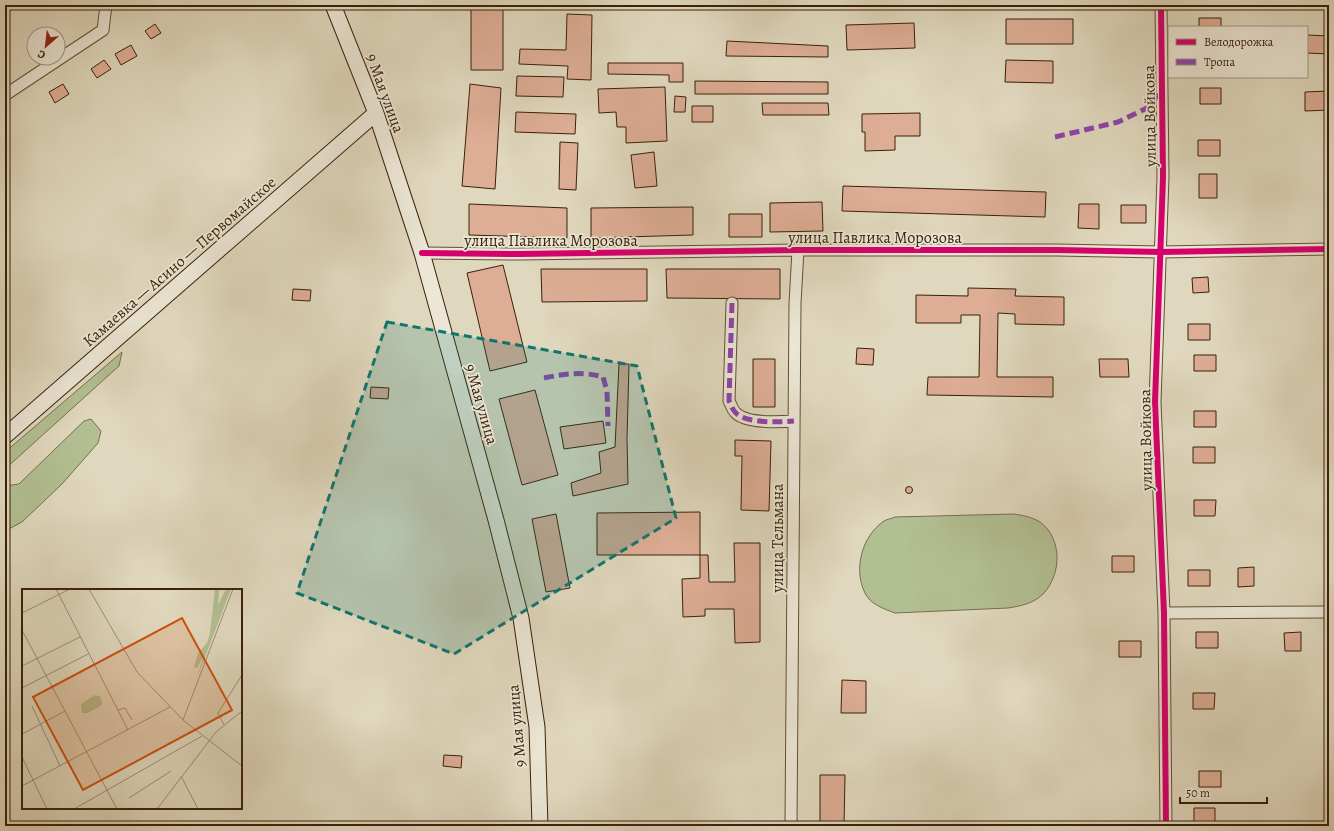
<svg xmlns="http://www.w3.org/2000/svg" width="1334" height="831" viewBox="0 0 1334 831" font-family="Alegreya,serif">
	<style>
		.green { fill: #b2bf92; stroke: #76704e }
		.building { fill: #ddad95; stroke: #392109 }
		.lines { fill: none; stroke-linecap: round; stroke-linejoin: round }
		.street-casing { stroke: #634f36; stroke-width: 13 }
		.secondary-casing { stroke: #392109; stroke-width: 17 }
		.street { stroke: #ebe6d5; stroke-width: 11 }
		.secondary { stroke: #ebe6d5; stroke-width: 15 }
		.quiet { stroke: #8e44ad; stroke-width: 5; stroke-dasharray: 10 5; stroke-linecap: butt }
		.cycleway-casing { stroke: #ebe6d5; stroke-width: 8 }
		.cycleway { stroke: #d6006c; stroke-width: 6 }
		.marked { fill: #0f766e; fill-opacity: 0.2; stroke: #0f766e; stroke-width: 3; stroke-dasharray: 8 5; stroke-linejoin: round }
		.labels { text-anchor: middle; stroke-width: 3.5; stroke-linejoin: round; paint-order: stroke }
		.street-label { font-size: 16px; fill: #392109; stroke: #ebe6d5 }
		.inset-road { fill: none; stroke: #9d8f76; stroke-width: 1 }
		.view { fill: #ce510c; fill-opacity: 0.15; stroke: #ce510c; stroke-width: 2 }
		.inset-edge { fill: none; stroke: #392109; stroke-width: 2 }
	</style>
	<rect width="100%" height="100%" fill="#e0d8be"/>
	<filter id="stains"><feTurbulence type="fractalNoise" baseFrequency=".005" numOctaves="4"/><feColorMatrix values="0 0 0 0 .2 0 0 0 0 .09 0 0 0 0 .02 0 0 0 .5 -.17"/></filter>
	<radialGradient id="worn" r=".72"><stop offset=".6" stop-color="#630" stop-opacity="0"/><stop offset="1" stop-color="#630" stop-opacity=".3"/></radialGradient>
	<!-- green -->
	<path class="green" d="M122 352 119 366 5 469V452Z
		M91 419 101 431 98 443 62 484 22 522 5 531V486L19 484 84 421Z
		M1013 514C1022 515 1032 517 1040 522 1062 538 1062 573 1044 593 1035 603 1021 606 1008 608L895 613C884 609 870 604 865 593 853 569 862 536 884 521 887 519 891 519 895 517Z"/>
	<!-- building -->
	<path class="building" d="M471 5H503V70H471Z
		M567 14 592 15 591 80 567 79 568 66 519 64 520 49 566 50Z
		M1199 18H1221V27H1199Z
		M1006 19H1073V44H1006Z
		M914 23 915 48 847 50 846 25Z
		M155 24 161 33 151 39 145 31Z
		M1307 35 1329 36V54L1307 53Z
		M727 41 828 46V57L726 56Z
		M131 45 137 56 121 65 115 54Z
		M104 60 111 69 97 78 91 69Z
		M1006 60 1053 61V83L1005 82Z
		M608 63H683V82H669V75L608 74Z
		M517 76 564 77 563 97 516 96Z
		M695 81 828 82V94H695Z
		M63 84 69 94 55 103 49 92Z
		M470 84 501 88 495 189 462 186Z
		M665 87 667 141 626 143V127H617L616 112 599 113 598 89Z
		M1200 88H1221V104H1200Z
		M1329 91V110L1305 111V92Z
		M675 96 686 97 685 112H674Z
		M762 103H828L829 115H763Z
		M692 106H713V122H692Z
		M516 112 576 114 575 134 515 132Z
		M920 113V136H895V150L865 151V132H862V114Z
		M1198 140H1220V156H1198Z
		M560 142 578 143 576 190 559 189Z
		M654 152 657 186 635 188 631 155Z
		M1199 174H1217V198H1199Z
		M843 186 1046 192 1045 217 842 211Z
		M822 202 823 231 770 232V203Z
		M469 204 567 208V238L469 235Z
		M1079 204H1099V229L1078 228Z
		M1121 205H1146V223H1121Z
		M693 207V235L591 238V208Z
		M729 214H762V237H729Z
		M503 265 527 362 490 371 467 273Z
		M541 269H647V301L542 302Z
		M666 269H780V299L667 298Z
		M1208 277 1209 292 1193 293 1192 278Z
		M968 288 1016 289 1015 296 1064 297V325L1015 324V314L998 313 997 377H1053V397L927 395 928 377H979L980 315H961V323H916V295L968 296Z
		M293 289 311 290 310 301 292 300Z
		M1188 324H1210V340H1188Z
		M857 348 874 349 873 365 856 364Z
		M1194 355H1216V371H1194Z
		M753 359H775V407H753Z
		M1099 359H1128L1129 377H1100Z
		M619 364H629L627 439 628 484 573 496 571 483 601 473 599 452 615 447Z
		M371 387 389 388 388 399 370 398Z
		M535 390 558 475 522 485 499 399Z
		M1194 411H1216V427H1194Z
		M603 421 606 443 564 449 560 427Z
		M735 440 771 441 769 511 741 510 742 456H735Z
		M1193 447H1215V463H1193Z
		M905.5 490a3.5 3.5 0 1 1 7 0a3.5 3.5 0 1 1-7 0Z
		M1194 500H1216L1215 516H1194Z
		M700 512V555H597V513Z
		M556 514 570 588 546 592 532 519Z
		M734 543H760V642L735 643 734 609H705V616L683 617 682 579 700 578V555H708L709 582H735Z
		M1112 556H1134V572H1112Z
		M1254 567V586L1238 587V568Z
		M1188 570H1210V586H1188Z
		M1196 632H1218V648H1196Z
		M1301 632V651H1285L1284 633Z
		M1119 641H1141V657H1119Z
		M842 680 866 681V713H841Z
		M1193 693H1215L1214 709H1193Z
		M444 755 462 756 461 768 443 766Z
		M1199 771H1221V787H1199Z
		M820 775H845L844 826H820Z
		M1194 808H1215V824L1194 823Z"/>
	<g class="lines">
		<!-- street casing -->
		<g class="street-casing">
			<path id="street" d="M1161 5 1163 177 1155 402 1164 613 1166 826
				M5 95 103 30 106 5
				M422 253 519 254 798 250H1057L1161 252 1329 249
				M732 303 729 401C731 404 732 409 735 412 745 424 780 422 794 421
				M1164 613 1329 612
				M791 826 795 303 798 250"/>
		</g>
		<!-- secondary casing -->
		<g class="secondary-casing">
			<path id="secondary" d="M333 5 376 113 422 253 496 520 521 618 537 727 540 826
				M5 436 376 113"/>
		</g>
		<!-- street -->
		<use href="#street" class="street"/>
		<!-- secondary -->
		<use href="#secondary" class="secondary"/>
		<!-- quiet -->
		<path class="quiet" d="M1055 137 1118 122 1147 108 1162 90
			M732 303 729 401C731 404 732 409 735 412 745 424 780 422 794 421
			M544 378C564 374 583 371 603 377L607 391 608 426"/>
		<!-- cycleway casing -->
		<g class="cycleway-casing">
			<path id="cycleway" d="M1161 5 1163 177 1155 402 1164 613 1166 826
				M422 253 519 254 798 250H1057L1161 252 1329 249"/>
		</g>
		<!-- cycleway -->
		<use href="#cycleway" class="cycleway"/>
	</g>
	<!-- marked area -->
	<path class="marked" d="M387 322 637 366 676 518 454 654 297 593Z"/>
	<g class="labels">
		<!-- street labels -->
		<g class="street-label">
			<text transform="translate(386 93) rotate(70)" y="6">9 Мая улица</text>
			<text transform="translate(1149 116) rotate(-91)" y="6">улица Войкова</text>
			<text x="875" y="243">улица Павлика Морозова</text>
			<text x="551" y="246">улица Павлика Морозова</text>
			<text transform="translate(179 261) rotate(-41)" y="6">Камаевка — Асино — Первомайское</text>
			<text transform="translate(482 404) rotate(74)" y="6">9 Мая улица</text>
			<text transform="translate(1145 440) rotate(-91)" y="6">улица Войкова</text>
			<text transform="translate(777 538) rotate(-90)" y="6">улица Тельмана</text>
			<text transform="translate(516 726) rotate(-95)" y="6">9 Мая улица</text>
		</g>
	</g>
	<!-- overview -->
	<g transform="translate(22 589)">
		<rect width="220" height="220" fill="#e0d8be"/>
		<path d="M193 0H197L196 16 204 0H209L175 89 181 68 175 79 172 78 176 64 185 54 188 44ZM73 106 79 108 80 116 66 124H60L59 115Z" fill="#b2bf92"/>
		<path class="inset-road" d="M34 0 106 141M67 0 115 83 161 131 220 177M0 24 48 0M0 41 95 220M0 77 58 48M0 99 66 65M10 117 38 177M96 121 103 119 110 131M161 131 211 0M202 136 196 124 220 86M0 145 43 122M0 168 25 220M159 187 176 220M0 197 148 118M107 209 149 182M52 220 180 147M135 220 194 143 220 122"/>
		<path class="view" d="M160 29 210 121 61 201 11 108Z"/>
		<rect width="220" height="220" class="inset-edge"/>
	</g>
	<!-- margin -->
	<rect width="1334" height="831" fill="none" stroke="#e0d8be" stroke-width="20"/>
	<rect x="6" y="6" width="1322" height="819" fill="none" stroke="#392109" stroke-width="2"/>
	<rect x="10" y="10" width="1314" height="811" fill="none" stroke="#392109"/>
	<!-- legend -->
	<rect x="1168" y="26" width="140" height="52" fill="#ebe6d5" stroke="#a49783"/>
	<rect x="1176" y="39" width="20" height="6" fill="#d6006c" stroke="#a49783"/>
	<text x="1204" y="46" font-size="12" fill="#392109">Велодорожка</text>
	<rect x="1176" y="59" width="20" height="6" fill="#8e44ad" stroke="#a49783"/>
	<text x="1204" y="66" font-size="12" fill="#392109">Тропа</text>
	<!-- north arrow -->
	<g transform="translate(46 46) rotate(208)"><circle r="19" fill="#ebe6d5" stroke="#a49783"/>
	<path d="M0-3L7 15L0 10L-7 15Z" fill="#8f2418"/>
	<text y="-6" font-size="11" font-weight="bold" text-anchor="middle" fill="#392109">С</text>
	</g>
	<!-- scale -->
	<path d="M1180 797v6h87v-6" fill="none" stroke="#392109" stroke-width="2"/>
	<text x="1186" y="797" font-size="12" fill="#392109" stroke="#ebe6d5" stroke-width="3" paint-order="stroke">50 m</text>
	<rect width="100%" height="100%" filter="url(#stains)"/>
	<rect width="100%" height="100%" fill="url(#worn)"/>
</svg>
